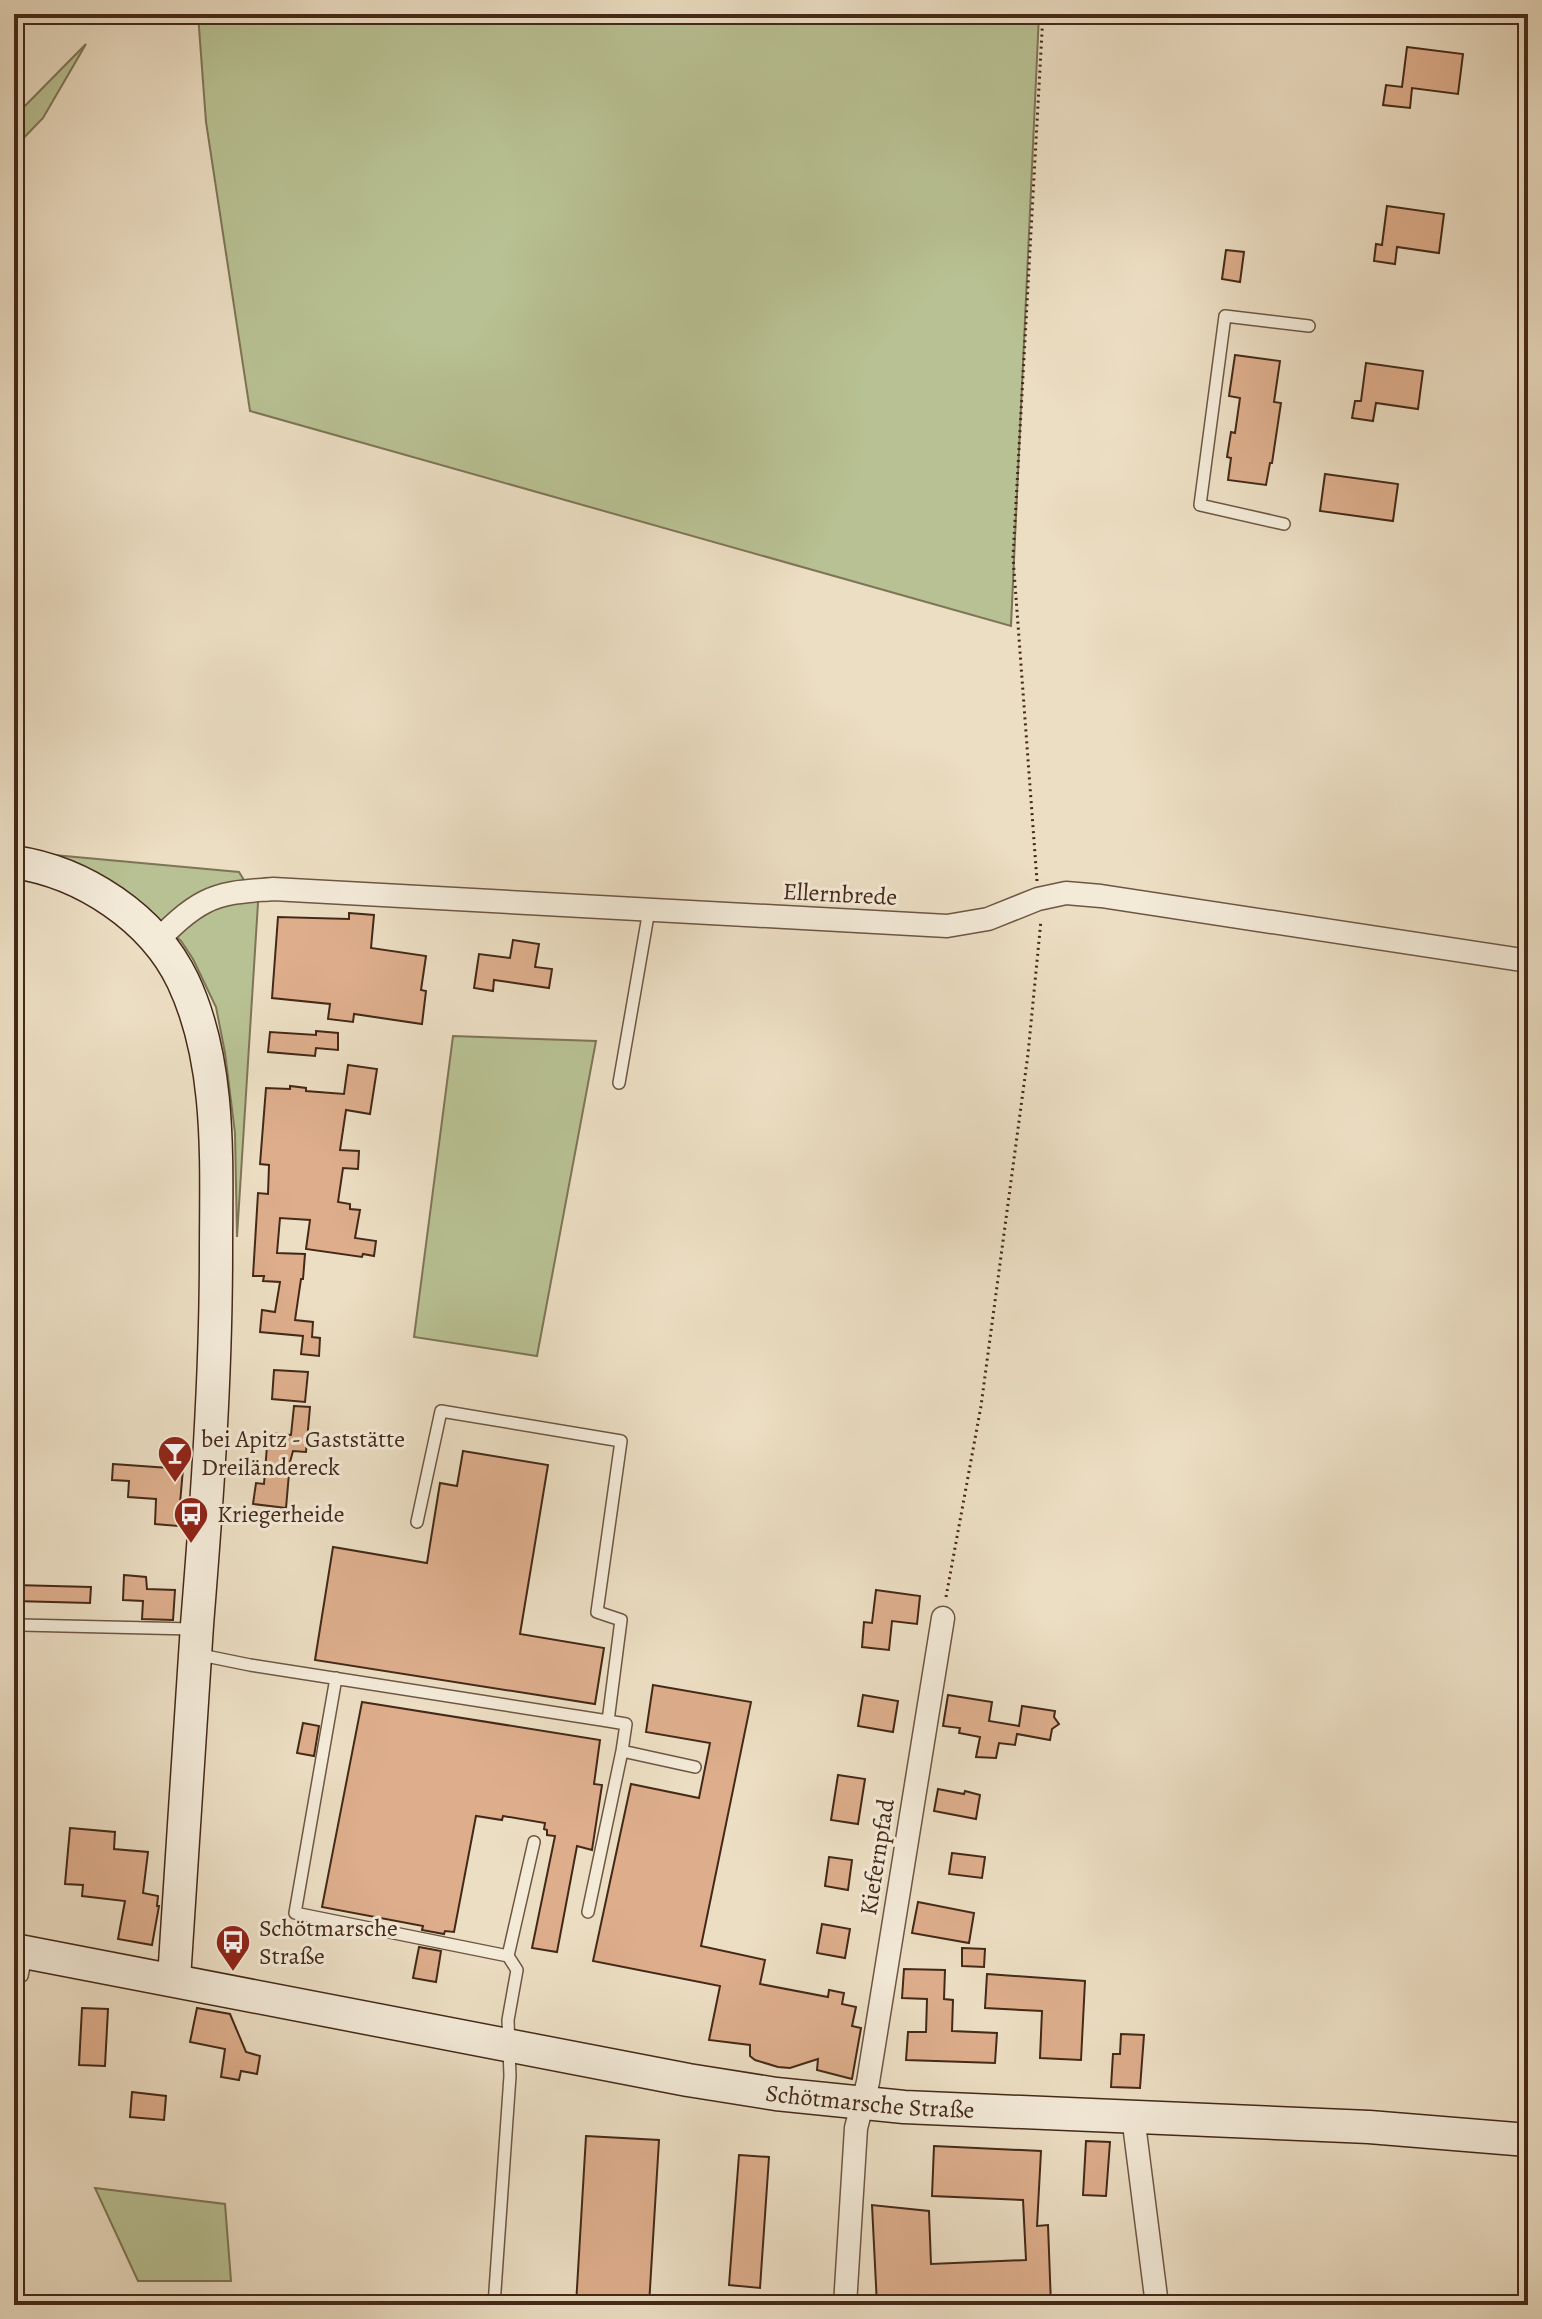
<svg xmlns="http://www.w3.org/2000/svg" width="1542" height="2319" viewBox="0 0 1542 2319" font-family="Alegreya,serif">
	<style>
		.green { fill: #b8c193; stroke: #7e7556; stroke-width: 2 }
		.building { fill: #deae8c; stroke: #442918; stroke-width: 2 }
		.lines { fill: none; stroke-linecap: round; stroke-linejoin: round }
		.lane-casing { stroke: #6e5643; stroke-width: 14 }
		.street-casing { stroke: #6e5643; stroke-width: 25 }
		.secondary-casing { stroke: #442918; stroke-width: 35 }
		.path { stroke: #442918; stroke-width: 3; stroke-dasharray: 2 4; stroke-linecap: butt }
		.lane { stroke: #f3ead8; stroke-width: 11 }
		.street { stroke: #f3ead8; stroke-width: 22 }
		.secondary { stroke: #f3ead8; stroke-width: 32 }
		.labels { text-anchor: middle; stroke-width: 6; stroke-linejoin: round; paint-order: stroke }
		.street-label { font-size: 24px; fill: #442918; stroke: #f3ead8 }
		.poi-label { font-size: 24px; fill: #442918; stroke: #f3ead8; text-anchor: start }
	</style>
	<rect width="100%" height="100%" fill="#ecdec3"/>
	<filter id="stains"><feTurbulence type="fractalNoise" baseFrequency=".0025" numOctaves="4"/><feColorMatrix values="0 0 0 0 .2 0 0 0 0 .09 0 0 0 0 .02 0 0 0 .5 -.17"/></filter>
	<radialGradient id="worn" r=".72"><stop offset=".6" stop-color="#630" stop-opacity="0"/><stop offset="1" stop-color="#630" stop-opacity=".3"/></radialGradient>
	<!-- green -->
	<path class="green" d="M198 14H1039L1011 626 250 411 206 122Z
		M86 44 43 118 14 148V117Z
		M43 854 239 872 258 903 237 1237 235 1133 225 1053 216 1007 193 959 181 941 144 910Z
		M453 1036 596 1041 537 1356 414 1337Z
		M95 2188 225 2204 231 2281H138Z"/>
	<!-- building -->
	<path class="building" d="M1407 47 1463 54 1458 94 1412 88 1410 108 1383 105 1386 85 1402 87Z
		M1387 206 1444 214 1439 253 1397 247 1395 264 1374 261 1376 244 1382 245Z
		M1226 250 1244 252 1240 282 1222 279Z
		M1235 355 1280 361 1274 402 1281 403 1272 463H1270L1266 485 1228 480 1231 458 1227 457 1231 432 1235 433 1240 398 1229 396Z
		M1366 363 1423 371 1418 409 1376 403 1373 421 1352 418 1355 401H1361Z
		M1325 474 1398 484 1393 521 1320 511Z
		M349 913 374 915 371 948 426 956 421 990 426 991 422 1024 354 1014 353 1022 328 1019 330 1004 272 998 278 917 349 919Z
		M513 940 539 944 535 967 552 969 549 988 494 980 493 991 474 988 479 954 510 958Z
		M316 1031 338 1033V1050L316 1048 315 1056 268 1052 270 1032 316 1035Z
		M348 1065 377 1069 370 1114 346 1110 340 1150 359 1151 358 1169 343 1168 338 1202 350 1204V1209L360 1210 355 1238 376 1241 374 1256 363 1254 362 1257 306 1249 310 1220 280 1218 277 1253 305 1254 303 1279H301L295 1320 313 1322 312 1337 320 1338 319 1356 301 1354 303 1336 260 1332 262 1310 275 1312 280 1282 263 1281 264 1276H253L258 1193 268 1194 269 1165 260 1164 266 1088 290 1089V1086L306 1088V1091L344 1094Z
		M274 1370 308 1372 305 1402 272 1399Z
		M294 1406 310 1407 306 1452 293 1451 290 1462 286 1508 253 1504 256 1483 264 1484 268 1433 291 1435Z
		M463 1451 548 1465 520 1634 604 1648 595 1704 315 1660 333 1547 427 1563 440 1483 457 1486Z
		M113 1464 183 1469 178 1526 155 1524 156 1499 128 1497 129 1481 112 1480Z
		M124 1575 146 1577 147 1589 175 1590 173 1620 142 1619 143 1601 123 1600Z
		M14 1585 91 1587 90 1603 14 1601Z
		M876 1590 920 1596 917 1624 892 1621 889 1650 862 1647 864 1622 872 1623Z
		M653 1685 751 1702 701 1946 765 1960 760 1984 828 1997 829 1990 844 1993 842 2004 856 2007 852 2026 861 2028 852 2079 817 2070 818 2059 790 2068 778 2067 755 2060 750 2056V2045L709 2040 720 1986 593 1961 631 1784 699 1798 710 1743 646 1732Z
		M863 1695 898 1701 893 1732 858 1726Z
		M948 1695 992 1702 989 1721 1019 1726 1022 1706 1055 1711 1054 1717 1059 1724 1052 1729 1050 1740 1017 1734 1015 1745 999 1743 996 1758 976 1757 980 1737 959 1733 960 1728 943 1726Z
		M362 1702 600 1740 594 1784 602 1785 592 1850 577 1846 557 1952 532 1948 555 1836 547 1835V1830L544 1829 545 1823 503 1816 502 1820 476 1816 454 1932 445 1931 444 1934 422 1930 423 1926 322 1907Z
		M303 1723 319 1726 314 1756 297 1753Z
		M838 1775 865 1779 858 1824 831 1820Z
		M938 1789 964 1794 965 1791 980 1795 976 1819 934 1811Z
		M70 1828 115 1832 114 1849 148 1852 143 1893 158 1896 157 1906H159L152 1945 118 1939 125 1901 82 1896 83 1885 65 1884Z
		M952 1853 985 1857 982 1878 949 1874Z
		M829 1857 852 1860 848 1890 825 1886Z
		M918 1902 974 1913 969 1943 912 1933Z
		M822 1924 850 1929 845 1958 817 1953Z
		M419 1947 441 1951 436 1982 413 1978Z
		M962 1948 985 1949 984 1967 962 1966Z
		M904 1969 945 1970 944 1999 953 2000 952 2031 997 2033 995 2063 906 2060 908 2032H926L927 1999 902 1998Z
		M987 1974 1085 1981 1081 2060 1040 2058 1042 2011 985 2008Z
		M82 2008 108 2009 105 2066 79 2065Z
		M197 2008 230 2014 246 2052 260 2056 257 2074 241 2071 239 2080 221 2077 225 2049 190 2042Z
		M1121 2034 1144 2035 1140 2088 1111 2087 1113 2054H1120Z
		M132 2092 166 2096 164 2120 130 2117Z
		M586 2136 659 2140 649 2305H576Z
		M1086 2141 1110 2142 1106 2196 1083 2195Z
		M934 2146 1041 2151 1037 2226 1048 2225 1051 2305H877L872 2205 929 2211 931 2264 1026 2260 1023 2200 932 2196Z
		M739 2155 769 2157 760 2288 729 2285Z"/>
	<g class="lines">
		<!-- lane casing -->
		<g class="lane-casing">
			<path id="lane" d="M1284 524 1200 505 1225 316 1309 326
				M619 1083 649 910
				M21 1625 192 1629
				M196 1654 250 1665 608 1721 621 1620 597 1612 621 1441 441 1411 417 1522
				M336 1678 295 1913 508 1956 517 1970 508 2020 510 2076 494 2305
				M608 1721 626 1724 622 1751
				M588 1912 622 1751 695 1767
				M508 1956 534 1842
				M22 1976 26 1957"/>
		</g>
		<!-- street casing -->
		<g class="street-casing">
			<path id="street" d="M156 942C171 927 187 911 205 902 226 891 251 891 273 889L947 926 988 919 1038 899 1066 893 1101 896 1528 961
				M1133 2116 1157 2305
				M845 2305 856 2128 868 2082 943 1618"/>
		</g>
		<!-- secondary casing -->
		<g class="secondary-casing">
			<g id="secondary">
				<path d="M14 862C83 872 153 918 183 981 222 1064 216 1163 216 1252 216 1377 207 1501 197 1625 189 1743 181 1861 174 1979"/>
				<path id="s1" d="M14 1950 688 2080 776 2094 904 2107 1369 2127 1528 2140"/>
			</g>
		</g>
		<!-- path -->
		<path class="path" d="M1037 881 1013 557 1043 14
			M946 1597 981 1406 1028 1054 1041 920"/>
		<!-- lane -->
		<use href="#lane" class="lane"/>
		<!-- street -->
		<use href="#street" class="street"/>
		<!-- secondary -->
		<use href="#secondary" class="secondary"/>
	</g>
	<!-- icons -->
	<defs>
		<g id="bar-pin" transform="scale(1.8)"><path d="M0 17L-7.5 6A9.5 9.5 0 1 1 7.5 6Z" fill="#8f2418" stroke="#f3ead8"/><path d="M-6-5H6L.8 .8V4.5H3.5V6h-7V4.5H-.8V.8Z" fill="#fff"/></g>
		<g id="bus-pin" transform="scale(1.8)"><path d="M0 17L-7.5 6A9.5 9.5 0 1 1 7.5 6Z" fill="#8f2418" stroke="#f3ead8"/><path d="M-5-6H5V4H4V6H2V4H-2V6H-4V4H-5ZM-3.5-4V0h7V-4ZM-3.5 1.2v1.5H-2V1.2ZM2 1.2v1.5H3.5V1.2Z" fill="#fff"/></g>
	</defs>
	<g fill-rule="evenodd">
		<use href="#bar-pin" x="175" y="1453"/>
		<use href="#bus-pin" x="191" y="1514"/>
		<use href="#bus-pin" x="233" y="1942"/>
	</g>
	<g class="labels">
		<!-- street labels -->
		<g class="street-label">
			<text transform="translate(840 894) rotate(3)" y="8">Ellernbrede</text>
			<text transform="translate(877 1857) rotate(-81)" y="8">Kiefernpfad</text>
			<text dy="8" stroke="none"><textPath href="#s1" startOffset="870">Schötmarsche Straße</textPath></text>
		</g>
		<!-- poi labels -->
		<g class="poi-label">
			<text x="201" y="1447">bei Apitz - Gaststätte<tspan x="201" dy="28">Dreiländereck</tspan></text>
			<text x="217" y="1522">Kriegerheide</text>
			<text x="259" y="1936">Schötmarsche<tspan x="259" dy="28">Straße</tspan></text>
		</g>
	</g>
	<!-- margin -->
	<rect width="1542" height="2319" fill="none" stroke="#ecdec3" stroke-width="48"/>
	<rect x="16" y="16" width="1510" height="2287" fill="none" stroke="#442918" stroke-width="4"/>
	<rect x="24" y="24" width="1494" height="2271" fill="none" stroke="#442918" stroke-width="2"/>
	<rect width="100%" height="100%" filter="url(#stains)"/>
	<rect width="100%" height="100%" fill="url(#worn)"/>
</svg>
